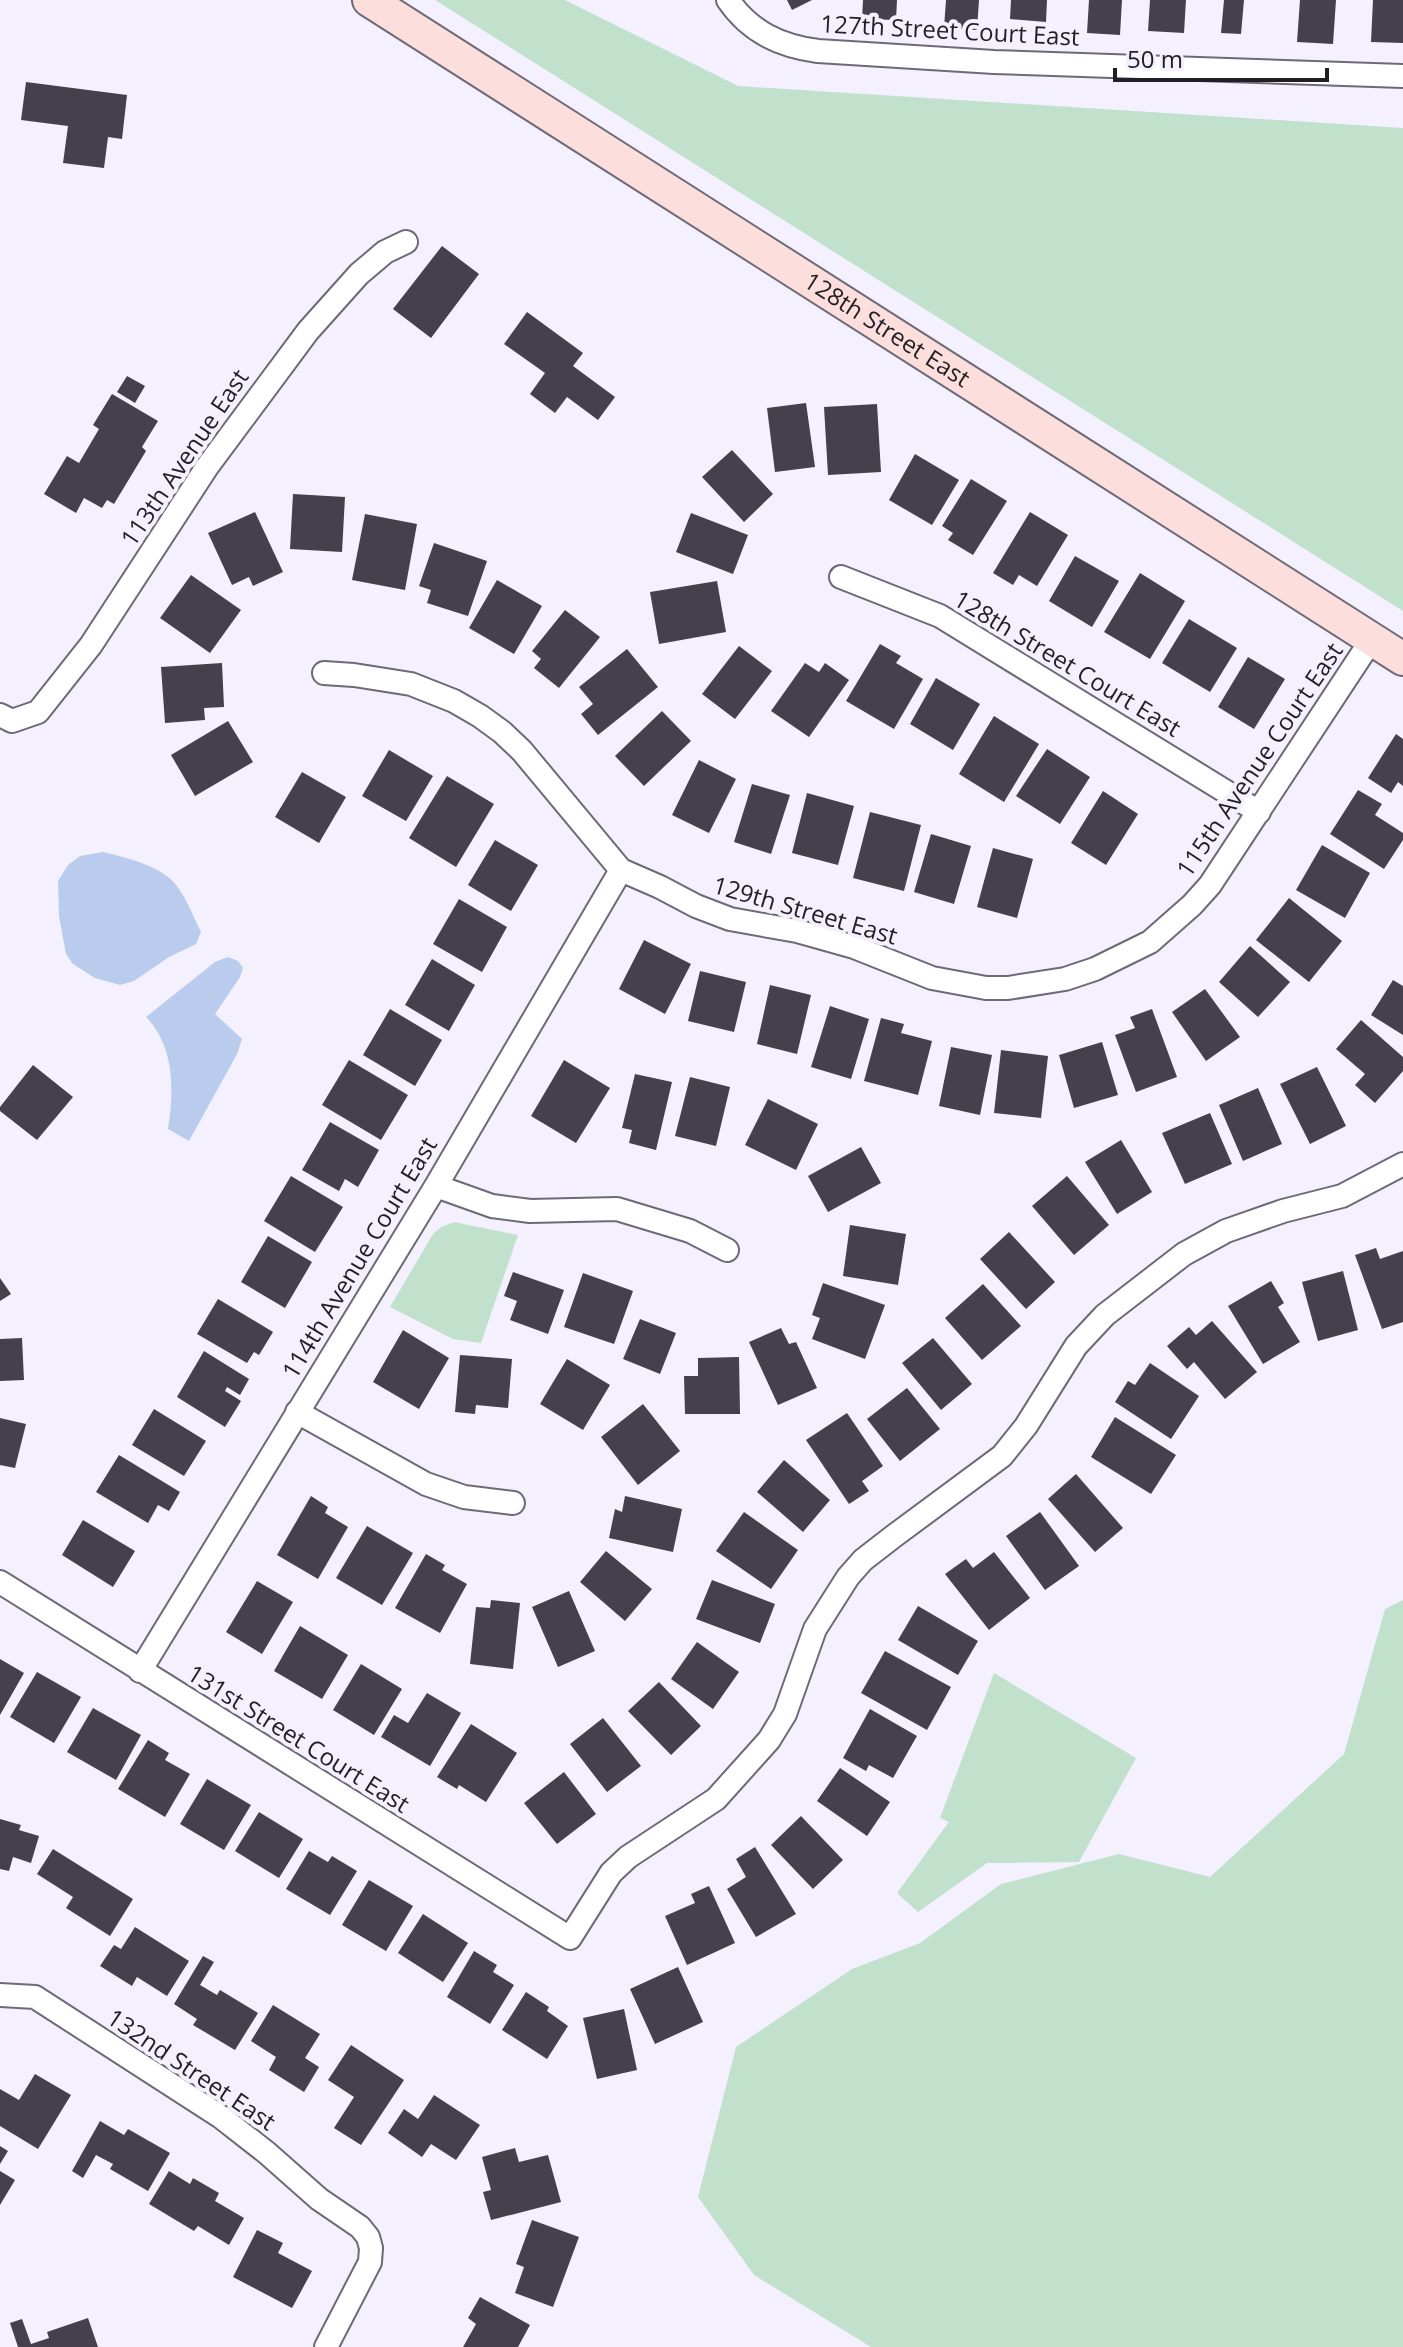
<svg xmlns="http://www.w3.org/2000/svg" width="1403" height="2347" viewBox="0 0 1403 2347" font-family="'Open Sans',sans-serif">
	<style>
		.green { fill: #c1e1cd }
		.water { fill: #b9ccee }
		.building { fill: #44404c }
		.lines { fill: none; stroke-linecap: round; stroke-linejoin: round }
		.street-casing { stroke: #6e6977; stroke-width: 26 }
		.secondary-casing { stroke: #6e6977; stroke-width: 36 }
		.street { stroke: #fff; stroke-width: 22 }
		.secondary { stroke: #fcdedc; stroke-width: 32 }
		.labels { text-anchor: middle; stroke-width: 8; stroke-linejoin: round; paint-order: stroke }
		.street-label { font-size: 24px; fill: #211f25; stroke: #f4f0fd }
	</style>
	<rect width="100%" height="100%" fill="#f4f0fd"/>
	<!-- green -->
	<path class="green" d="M435 0H565L738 86 1403 128V611Z
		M454 1222 518 1235 481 1343 453 1339 390 1307 433 1234 441 1227Z
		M1403 1600V2347H871L754 2275 698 2197 736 2047 852 1969 920 1943 1001 1884 1119 1854 1210 1877 1344 1754 1385 1609Z
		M994 1673 1136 1758 1079 1862 987 1863 918 1912 897 1893 949 1822 940 1818Z"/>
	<!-- water -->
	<path class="water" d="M103 852C124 857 152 864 168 877 184 890 192 914 201 932L196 944 169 957 134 981 120 985 95 978 73 964 66 954 59 916 58 881 68 865 80 856Z
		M228 957 238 961 243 968 240 977 215 1014 242 1039 237 1054 189 1141 168 1129C174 1090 175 1047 146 1017L215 962Z"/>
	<!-- building -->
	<path class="building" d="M787 0H812L792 10Z
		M863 0H897L896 20 862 19Z
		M946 0H979L977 30 944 28Z
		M1011 0H1047L1046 22 1010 19Z
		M1089 0H1122L1120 35 1087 33Z
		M1150 0H1186L1184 33 1148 31Z
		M1224 0H1244L1241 34 1221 33Z
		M1300 0H1336L1333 44 1297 42Z
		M1373 0H1403V43L1371 42Z
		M26 82 127 95 122 139 108 137 104 168 63 163 68 126 21 120Z
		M442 246 479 274 431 338 393 309Z
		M527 312 583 353 573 366 615 397 598 420 567 397 555 413 530 394 545 373 504 344Z
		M127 376 145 386 135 403 117 392Z
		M112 394 158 421 142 447 146 451 114 504 107 500 102 508 84 498 76 513 44 494 67 456 79 463 99 429 93 425Z
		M806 403 815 467 775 472 767 408Z
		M877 404 881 472 828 475 824 407Z
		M732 450 773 494 744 522 702 477Z
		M915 454 959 480 932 525 889 500Z
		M971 479 1007 501 973 555 948 540 953 533 942 526Z
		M293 494 345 497 342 552 290 549Z
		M255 512 283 572 253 586 249 577 232 585 208 533Z
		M1030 512 1068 535 1037 586 1019 575 1013 585 993 573Z
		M691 513 748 535 733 574 676 552Z
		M365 514 417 524 405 590 352 580Z
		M434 543 487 561 468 616 427 603 431 590 419 586Z
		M1075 556 1119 581 1092 627 1049 601Z
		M1140 573 1185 601 1150 659 1104 632Z
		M191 575 241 610 210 653 160 618Z
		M497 580 542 606 514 654 469 628Z
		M717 581 726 632 659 644 650 592Z
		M565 610 600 637 559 688 534 668 541 659 532 651Z
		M1189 619 1237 648 1210 692 1162 663Z
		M880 644 901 656 896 663 923 679 894 729 846 701Z
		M739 646 772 671 735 719 702 694Z
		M627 649 658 687 598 735 581 714 593 704 579 687Z
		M1248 657 1285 679 1254 729 1218 707Z
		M222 663 224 707 204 708 205 720 165 723 161 667Z
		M805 663 819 672 825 663 849 680 809 737 771 711Z
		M936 678 980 704 953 750 910 724Z
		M662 711 691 741 644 786 615 756Z
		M994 716 1039 744 1004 802 959 774Z
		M228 721 253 762 195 796 171 755Z
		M1396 734 1403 739V786L1398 782 1391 793 1368 778Z
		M1047 749 1090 777 1060 824 1016 796Z
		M389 750 433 776 406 821 362 796Z
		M699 760 736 779 709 833 672 815Z
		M302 772 346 797 319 843 275 817Z
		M447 776 494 804 456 867 409 838Z
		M752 784 790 795 771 854 734 842Z
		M1358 790 1382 804 1375 815 1403 833V840L1384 869 1330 834Z
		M1103 791 1138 814 1106 865 1071 843Z
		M807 793 854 806 838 865 792 853Z
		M870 812 921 825 904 891 853 878Z
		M931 834 971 846 954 904 914 892Z
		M495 840 538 865 511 911 468 885Z
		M1322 845 1370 873 1345 918 1296 890Z
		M993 848 1033 859 1017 918 977 907Z
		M1289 898 1342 941 1309 982 1256 940Z
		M459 899 507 927 482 972 433 944Z
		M644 940 691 964 665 1014 619 989Z
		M1250 946 1290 982 1258 1017 1219 982Z
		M432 959 475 985 449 1031 405 1005Z
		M700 971 746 982 734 1032 688 1021Z
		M1393 980 1403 986V1035L1371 1015Z
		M770 985 811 995 797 1054 757 1044Z
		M1205 989 1240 1037 1206 1061 1172 1012Z
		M830 1006 869 1019 851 1079 811 1067Z
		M390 1009 442 1040 415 1086 363 1055Z
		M1152 1009 1177 1077 1136 1092 1115 1035 1135 1028 1130 1017Z
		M881 1018 904 1024 901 1033 932 1041 918 1095 864 1081Z
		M1361 1020 1403 1057V1071L1375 1103 1355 1085 1365 1074 1336 1049Z
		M1102 1042 1118 1095 1074 1108 1059 1055Z
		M951 1047 992 1055 980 1115 939 1106Z
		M1001 1050 1048 1056 1041 1118 994 1113Z
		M349 1060 408 1095 381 1140 322 1105Z
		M564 1060 610 1088 576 1143 531 1116Z
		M33 1065 73 1097 37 1140 0 1111V1107Z
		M1317 1067 1346 1126 1310 1144 1280 1084Z
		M635 1074 672 1082 656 1150 629 1143 632 1130 622 1128Z
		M690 1077 730 1087 716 1146 675 1136Z
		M1258 1088 1282 1144 1243 1161 1219 1105Z
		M768 1099 818 1124 796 1170 745 1145Z
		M1210 1113 1232 1164 1185 1184 1162 1133Z
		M330 1122 379 1150 358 1187 345 1179 339 1191 302 1170Z
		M1121 1140 1152 1192 1117 1214 1085 1162Z
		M861 1147 881 1183 828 1212 808 1176Z
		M291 1176 343 1207 315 1252 264 1221Z
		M1067 1176 1109 1225 1074 1255 1032 1206Z
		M850 1225 906 1234 898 1285 843 1276Z
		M1009 1232 1055 1282 1026 1309 980 1259Z
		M268 1236 312 1262 285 1308 241 1282Z
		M1376 1248 1380 1259 1403 1251V1322L1382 1329 1355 1255Z
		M1343 1271 1358 1330 1318 1341 1302 1282Z
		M513 1272 564 1290 548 1334 510 1320 517 1301 504 1296Z
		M583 1273 633 1291 614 1344 564 1327Z
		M0 1278 11 1294 0 1301Z
		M1271 1281 1284 1303 1278 1307 1300 1342 1263 1364 1228 1306Z
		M823 1283 885 1305 865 1359 812 1339 820 1318 812 1315Z
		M983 1284 1021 1326 982 1360 945 1318Z
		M218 1299 273 1332 259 1355 254 1352 247 1363 197 1334Z
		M640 1319 676 1333 660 1374 623 1359Z
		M1212 1321 1257 1372 1225 1399 1194 1362 1187 1369 1167 1346 1189 1327 1196 1335Z
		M781 1328 789 1344 796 1342 817 1388 778 1405 749 1342Z
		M403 1330 449 1358 419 1409 373 1382Z
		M22 1338 24 1380 0 1381V1339Z
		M933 1338 972 1384 941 1410 902 1363Z
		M204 1351 249 1379 240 1395 227 1387 225 1391 241 1401 225 1427 177 1397Z
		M460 1355 512 1359 508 1408 476 1405 475 1414 455 1412Z
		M739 1357 740 1414H685L684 1376H698V1358Z
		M567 1359 610 1385 583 1430 540 1404Z
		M1150 1363 1199 1396 1171 1439 1115 1402 1128 1381 1135 1385Z
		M907 1388 940 1429 900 1461 867 1419Z
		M643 1404 680 1451 638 1485 601 1437Z
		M154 1409 206 1441 184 1476 132 1445Z
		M847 1413 883 1466 862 1481 869 1491 849 1504 806 1440Z
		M1115 1417 1176 1455 1151 1494 1091 1457Z
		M0 1418 26 1424 15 1468 0 1465Z
		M119 1455 180 1492 169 1511 158 1505 148 1523 96 1492Z
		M784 1460 830 1500 803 1532 757 1492Z
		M1076 1474 1123 1528 1095 1552 1048 1499Z
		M311 1496 328 1507 325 1513 348 1527 318 1579 277 1555Z
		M625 1496 682 1509 673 1552 609 1538 615 1509 622 1512Z
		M744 1512 798 1550 771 1589 716 1551Z
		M1040 1512 1079 1566 1045 1590 1006 1536Z
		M83 1520 135 1551 113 1587 62 1555Z
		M367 1526 413 1553 382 1605 336 1578Z
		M606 1551 652 1589 625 1621 580 1582Z
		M994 1552 1030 1598 989 1630 945 1574 966 1559 973 1568Z
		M426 1554 445 1565 442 1570 467 1584 440 1633 395 1608Z
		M712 1580 775 1604 760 1643 696 1619Z
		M257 1581 293 1602 262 1654 226 1632Z
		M569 1591 595 1651 558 1667 532 1607Z
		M491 1600 520 1603 513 1669 470 1664 476 1607 490 1608Z
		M918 1606 978 1641 958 1675 898 1640Z
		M300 1626 348 1655 322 1699 274 1671Z
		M697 1642 739 1672 713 1709 671 1679Z
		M885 1651 951 1687 927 1730 861 1693Z
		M0 1659 24 1673 0 1715Z
		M361 1664 402 1689 374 1735 333 1710Z
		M37 1672 81 1697 54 1743 10 1717Z
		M659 1682 701 1726 671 1755 628 1711Z
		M427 1693 461 1713 430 1766 381 1737 394 1715 408 1723Z
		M93 1708 141 1735 116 1780 67 1752Z
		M870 1709 917 1736 893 1778 869 1765 866 1771 843 1758Z
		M603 1718 641 1766 607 1792 570 1744Z
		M471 1724 517 1753 486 1802 459 1785 457 1789 437 1777Z
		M148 1740 169 1753 165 1760 190 1774 165 1817 118 1789Z
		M840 1768 890 1802 867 1836 817 1801Z
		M564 1772 596 1814 557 1844 524 1803Z
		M207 1779 251 1805 224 1850 180 1824Z
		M259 1812 303 1839 279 1878 235 1851Z
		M801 1816 843 1860 813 1889 771 1845Z
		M0 1819 21 1825 19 1830 39 1836 31 1863 13 1857 9 1871 0 1869Z
		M755 1847 796 1914 756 1937 727 1889 746 1877 736 1859Z
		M53 1849 133 1899 110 1936 66 1908 73 1897 37 1874Z
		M309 1851 328 1862 332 1856 357 1871 330 1915 286 1889Z
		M369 1880 413 1906 386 1951 342 1925Z
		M709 1886 735 1943 687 1965 665 1916 695 1903 691 1894Z
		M423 1914 468 1943 443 1982 398 1953Z
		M135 1927 189 1961 167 1996 137 1977 132 1986 100 1966 114 1945 121 1949Z
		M474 1951 497 1965 493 1972 514 1985 490 2024 447 1997Z
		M203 1956 214 1962 200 1985 217 1995 220 1990 258 2013 235 2050 193 2025 197 2019 174 2004Z
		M678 1967 703 2022 655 2044 630 1989Z
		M526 1992 549 2007 547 2011 568 2026 547 2059 502 2030Z
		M273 2005 320 2034 305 2058 319 2067 304 2092 269 2070 276 2057 251 2041Z
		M624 2009 637 2070 597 2079 583 2018Z
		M351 2045 404 2080 361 2145 334 2128 354 2097 328 2080Z
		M35 2074 71 2095 38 2149 0 2126V2089L19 2100Z
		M434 2095 480 2125 456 2160 431 2144 422 2157 388 2133 404 2109 418 2119Z
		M100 2121 124 2135 128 2129 170 2153 148 2191 110 2169 113 2164 96 2155 83 2178 72 2171Z
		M0 2146 8 2151 0 2164Z
		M515 2148 519 2162 548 2155 561 2202 491 2220 483 2192 491 2190 482 2157Z
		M0 2171 15 2180 0 2205Z
		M169 2171 190 2184 193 2178 219 2193 215 2201 244 2218 229 2245 198 2226 194 2231 149 2204Z
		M532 2220 579 2237 553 2307 515 2293 524 2267 516 2264Z
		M257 2230 283 2243 278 2253 312 2271 292 2308 233 2277Z
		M480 2297 530 2325 518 2347H463L476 2324 468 2318Z
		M88 2318 98 2347H18L10 2323 22 2319 31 2344 49 2338 47 2332Z"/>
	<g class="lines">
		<!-- street casing -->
		<g class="street-casing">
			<path id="street" d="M728 0C750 32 780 46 818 51L994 62 1403 76
				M841 577 940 616 1259 812
				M324 673 354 675 411 684 454 701 480 716 502 732 522 751 621 870 660 887 696 906 730 919 797 931 854 947 932 978 986 988H1008L1065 979 1095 969 1150 942 1192 905 1210 885 1372 639
				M0 715 12 721 38 712 91 645 207 467 308 331 359 274 385 252 406 242
				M436 1186 492 1206 530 1211 617 1209 690 1231 727 1250
				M297 1412 426 1484 464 1497 513 1503
				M0 1582 570 1938 611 1873 628 1857 716 1799 769 1740 785 1714 815 1629 848 1577 863 1560 894 1536 1002 1456 1026 1426 1076 1346 1105 1315 1184 1254 1226 1231 1283 1211 1342 1196 1403 1164
				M140 1671 436 1186 621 870
				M0 1995 35 1997 221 2117 267 2153 319 2199 360 2227 368 2237 371 2248 370 2262 326 2347"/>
		</g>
		<!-- secondary casing -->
		<g class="secondary-casing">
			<g id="secondary">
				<path id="s1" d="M369 0 1403 659"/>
			</g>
		</g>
		<!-- street -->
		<use href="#street" class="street"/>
		<!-- secondary -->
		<use href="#secondary" class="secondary"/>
	</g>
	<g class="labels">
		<!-- street labels -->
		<g class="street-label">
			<text transform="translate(950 31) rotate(3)" y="8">127th Street Court East</text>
			<text dy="8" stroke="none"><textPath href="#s1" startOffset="614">128th Street East</textPath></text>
			<text transform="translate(185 458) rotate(-56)" y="8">113th Avenue East</text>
			<text transform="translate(1067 664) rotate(31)" y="8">128th Street Court East</text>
			<text transform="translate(1260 760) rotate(-56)" y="8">115th Avenue Court East</text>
			<text transform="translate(805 911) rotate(16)" y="8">129th Street East</text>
			<text transform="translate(360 1258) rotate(-59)" y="8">114th Avenue Court East</text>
			<text transform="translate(298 1739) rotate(32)" y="8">131st Street Court East</text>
			<text transform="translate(191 2070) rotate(34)" y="8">132nd Street East</text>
		</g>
	</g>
	<!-- scale -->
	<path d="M1115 68v12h212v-12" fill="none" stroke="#211f25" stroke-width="4"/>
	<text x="1127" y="68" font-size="24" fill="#211f25" stroke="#f4f0fd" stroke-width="6" paint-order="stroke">50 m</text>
</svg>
